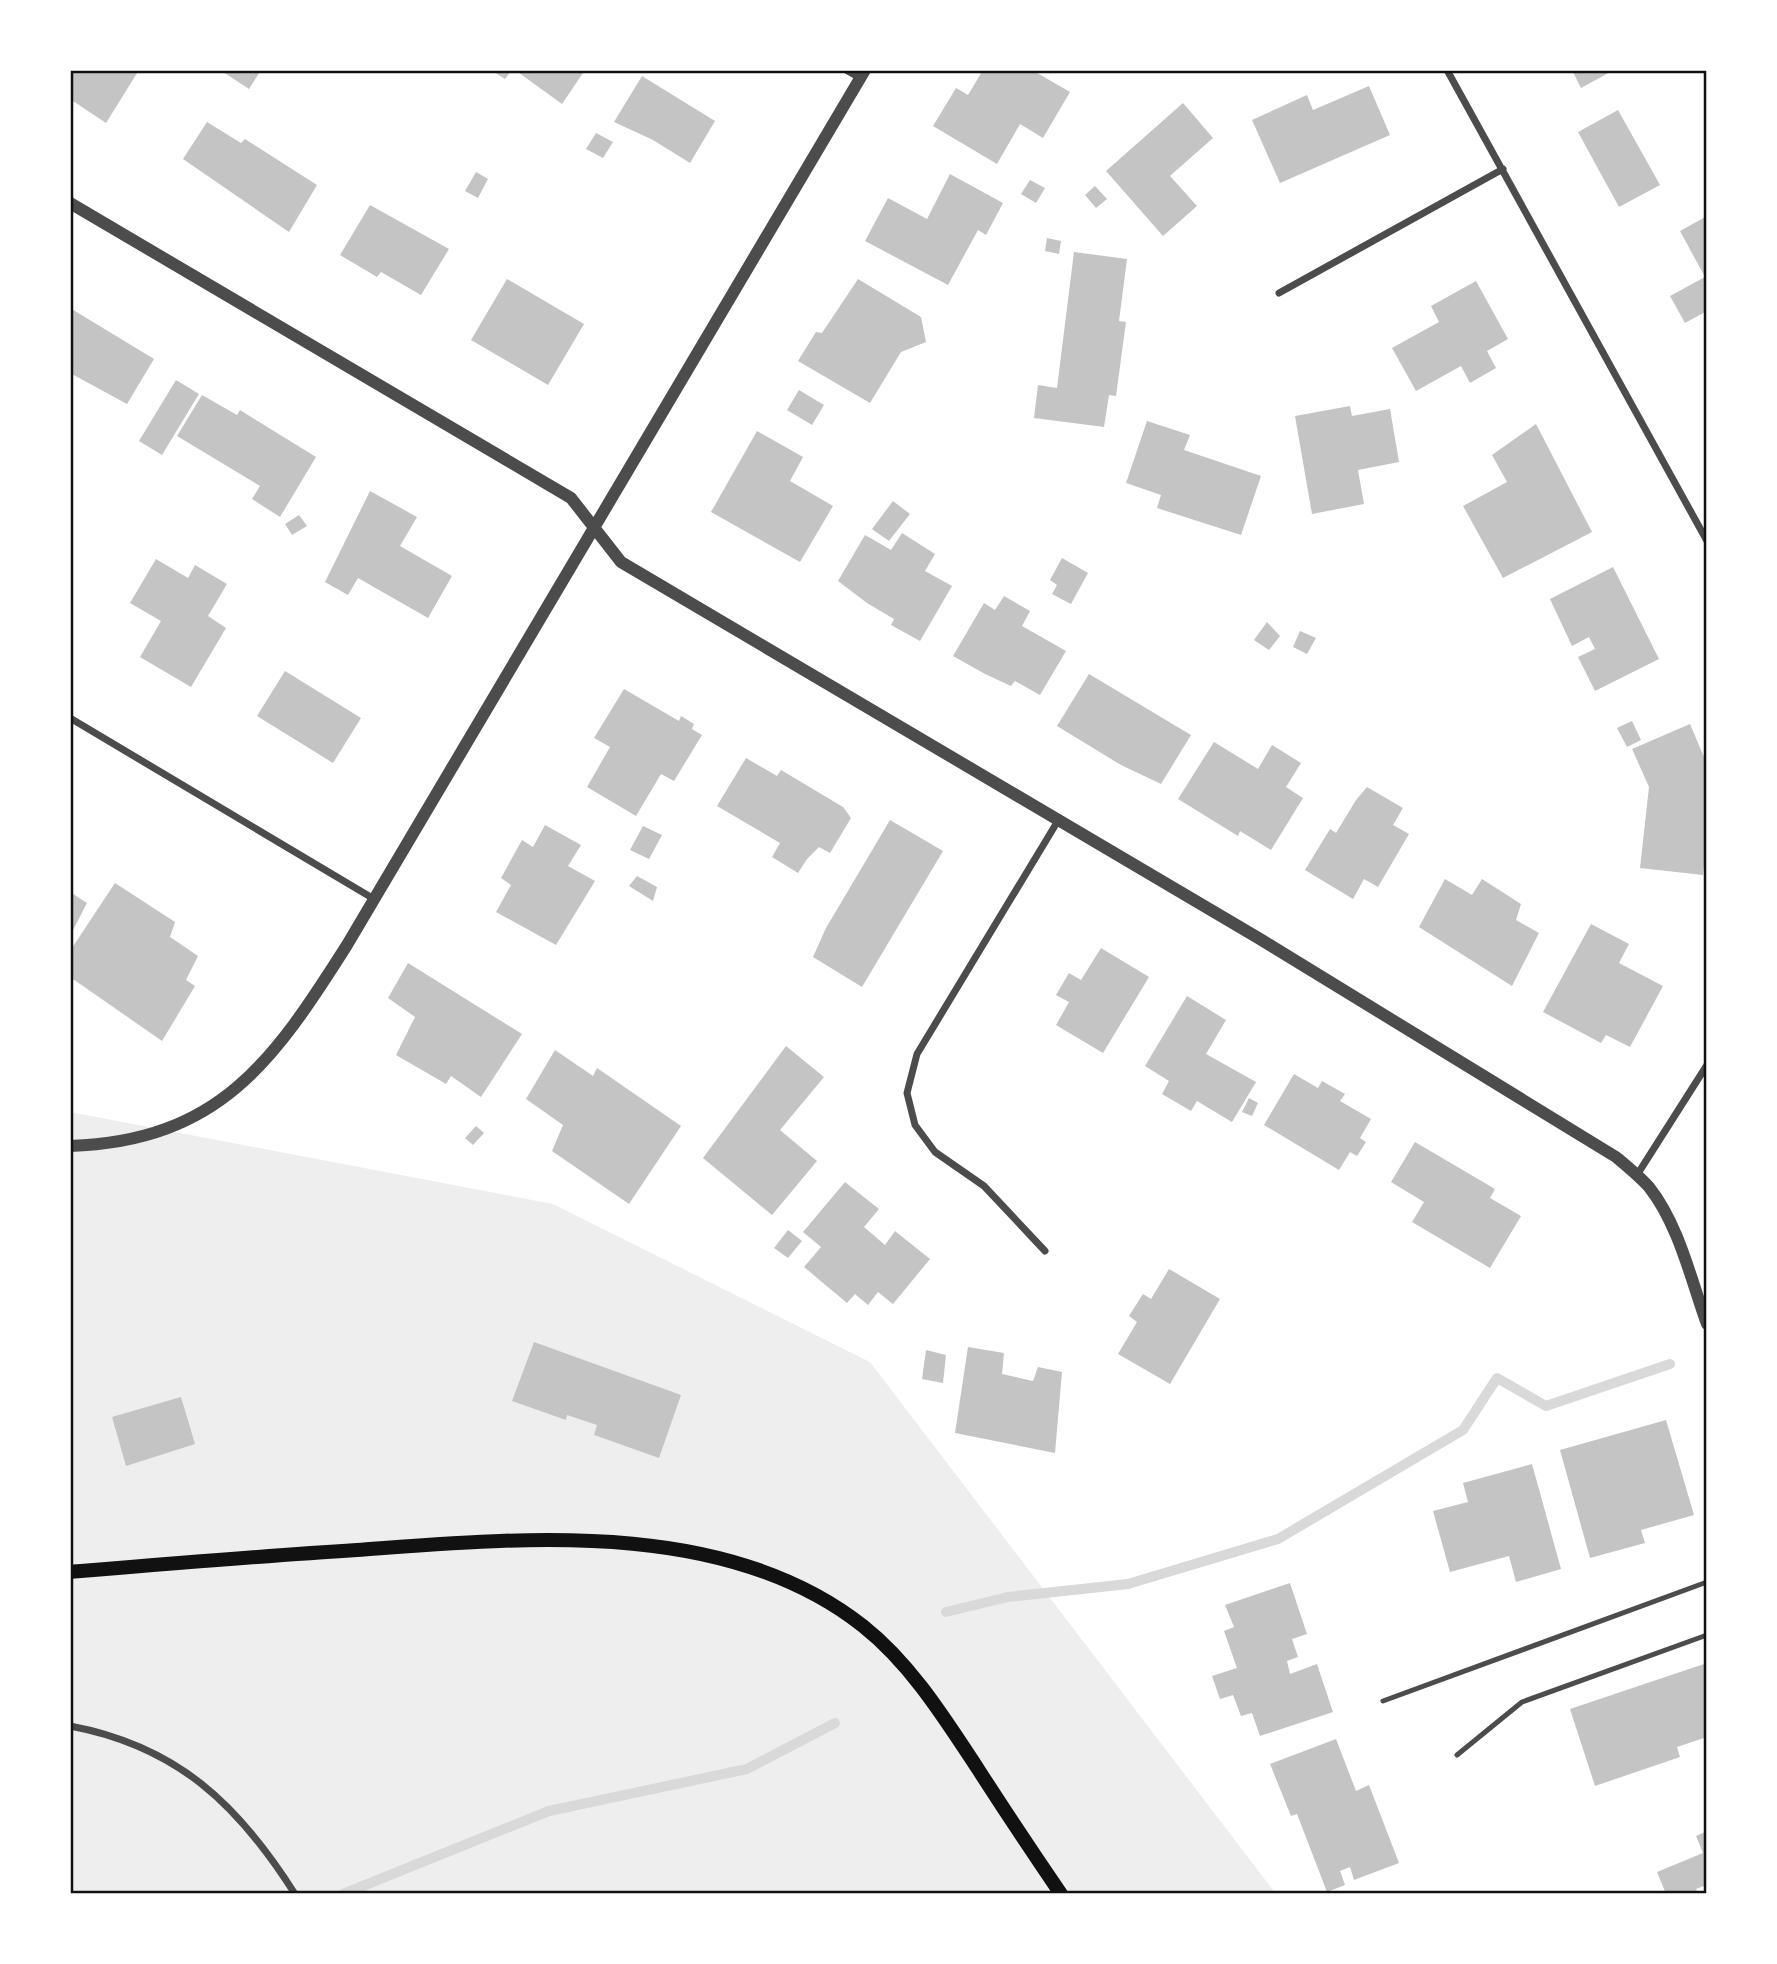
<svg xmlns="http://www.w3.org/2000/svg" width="1777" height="1964" viewBox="0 0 1777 1964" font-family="'PT Sans Narrow',sans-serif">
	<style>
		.green { fill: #eee }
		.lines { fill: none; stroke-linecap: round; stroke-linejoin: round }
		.stream { stroke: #d9d9d9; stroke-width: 10 }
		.building { fill: #c4c4c4 }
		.service { stroke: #4c4c4c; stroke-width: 5 }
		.minor { stroke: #4c4c4c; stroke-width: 7 }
		.tertiary { stroke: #4c4c4c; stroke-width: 12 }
		.secondary { stroke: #111; stroke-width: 14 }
		.neatline { fill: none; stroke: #111; stroke-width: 2.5 }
	</style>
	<rect width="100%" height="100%" fill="#fff"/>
	<!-- green -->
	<path class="green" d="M70 1112 553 1204 870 1362 1276 1894H70Z"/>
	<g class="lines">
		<!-- stream -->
		<path class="stream" d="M946 1612 1008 1597 1128 1584 1278 1539 1463 1430 1497 1378 1546 1406 1670 1364
			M343 1894 549 1811 747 1769 835 1723"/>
	</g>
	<!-- building -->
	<path class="building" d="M70 70H139L106 123 70 99Z
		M220 70H261L249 89Z
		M491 70H512L505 79Z
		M515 70H585L562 104Z
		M983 70H1032L1070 92 1043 138 1020 124 997 164 933 126 956 88 968 95Z
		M1572 70H1614L1581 88Z
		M642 76 715 121 690 163 653 140 614 122Z
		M1369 86 1390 135 1280 183 1252 120 1307 95 1313 110Z
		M1183 103 1213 138 1170 176 1197 206 1163 236 1106 171Z
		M1618 110 1660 185 1619 207 1578 132Z
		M207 122 241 143 245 139 317 185 289 232 183 159Z
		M596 133 613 142 603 158 586 149Z
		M476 172 488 179 478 198 465 191Z
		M950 174 1003 203 986 235 978 230 948 285 865 241 888 198 927 219Z
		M1030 180 1045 188 1036 203 1021 194Z
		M1095 186 1107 199 1096 208 1085 195Z
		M370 205 449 249 421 295 381 272 377 277 340 255Z
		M1707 216V311L1685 323 1670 296 1705 277 1680 231Z
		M1047 238 1061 241 1059 254 1045 251Z
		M1074 252 1127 259 1119 321 1126 322 1116 396 1109 395 1104 427 1034 418 1038 385 1057 388Z
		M507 279 584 324 548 385 471 340Z
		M858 279 921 317 926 342 901 352 870 403 798 361 816 332 822 333Z
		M1476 281 1508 339 1487 351 1496 368 1470 383 1461 366 1416 391 1392 348 1439 322 1431 306Z
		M70 308 154 359 127 404 70 373Z
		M176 380 199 394 162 455 139 441Z
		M799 390 824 405 812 425 787 410Z
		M202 395 237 415 240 410 316 457 280 517 252 499 260 486 177 436Z
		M1350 406 1352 416 1390 409 1399 462 1358 470 1364 504 1312 514 1295 416Z
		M1147 421 1190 435 1184 450 1261 476 1241 535 1157 508 1161 495 1126 483Z
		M1536 424 1592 532 1503 578 1463 506 1507 482 1492 455Z
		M757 431 803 457 790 481 833 506 800 562 711 512Z
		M370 491 417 517 400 546 452 576 428 618 358 578 348 595 325 582Z
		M893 501 910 514 889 541 872 529Z
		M299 515 307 526 292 535 285 524Z
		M902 533 935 554 925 571 952 586 920 641 891 625 894 619 867 603 838 581 865 535 891 550Z
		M1062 558 1088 573 1071 604 1052 594 1057 585 1050 580Z
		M156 559 188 578 195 565 227 584 208 616 226 628 191 687 140 657 161 621 130 603Z
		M1613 567 1659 659 1595 691 1578 657 1595 649 1589 637 1572 646 1550 599Z
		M1004 596 1030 611 1022 626 1066 651 1040 695 1015 681 1011 686 985 674 953 656 984 603 995 610Z
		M1267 622 1280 636 1269 650 1254 640Z
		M1300 631 1316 638 1307 654 1293 647Z
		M285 671 361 718 333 763 257 716Z
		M1089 674 1191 735 1161 784 1121 765 1057 726Z
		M624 689 679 721 681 716 694 724 692 729 702 735 674 781 661 774 636 816 587 787 610 747 594 738Z
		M1632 721 1641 740 1627 747 1617 728Z
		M1690 724 1707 764V835L1703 875 1640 868 1649 787 1632 749Z
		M1214 742 1258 769 1272 745 1301 763 1286 787 1303 798 1271 850 1240 831 1238 836 1178 799Z
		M746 758 777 776 781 770 843 807 851 818 830 853 819 847 807 859 798 873 772 857 780 843 717 806Z
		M1367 787 1403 808 1393 825 1409 834 1378 887 1364 879 1353 899 1305 870 1330 829 1336 833 1356 800Z
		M890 820 943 851 862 987 813 957 826 928Z
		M545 825 581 845 568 866 595 881 556 945 496 912 511 885 501 878 522 840 533 847Z
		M643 826 662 835 649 859 630 850Z
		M637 876 657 887 653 901 629 886Z
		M1445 879 1472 895 1482 879 1521 904 1516 920 1539 933 1512 986 1419 927Z
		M115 883 175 922 170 937 198 956 186 980 195 986 162 1041 70 977V951Z
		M70 892 87 903 70 936Z
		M1591 924 1629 944 1619 963 1663 986 1630 1047 1606 1035 1601 1043 1543 1012Z
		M1101 948 1149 977 1103 1053 1056 1025 1069 1002 1056 995 1069 973 1081 980Z
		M408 963 522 1034 481 1097 451 1076 446 1084 396 1055 415 1017 388 998Z
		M1187 996 1226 1020 1206 1054 1256 1082 1232 1122 1197 1101 1191 1111 1162 1094 1169 1081 1145 1066Z
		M786 1046 824 1077 780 1130 817 1161 772 1215 703 1158Z
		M555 1050 593 1076 597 1068 681 1126 629 1204 552 1151 563 1125 526 1099Z
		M1294 1074 1318 1088 1322 1081 1345 1094 1340 1101 1371 1119 1360 1138 1366 1142 1357 1156 1350 1152 1339 1170 1264 1125Z
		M1249 1098 1258 1103 1252 1116 1242 1112Z
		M476 1126 484 1133 473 1145 465 1138Z
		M1415 1142 1495 1189 1490 1198 1521 1216 1490 1268 1412 1222 1424 1202 1391 1182Z
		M845 1182 879 1209 864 1227 885 1245 895 1231 930 1259 893 1304 878 1292 868 1305 855 1294 847 1303 804 1267 821 1247 803 1232Z
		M788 1230 802 1241 788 1258 774 1248Z
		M1169 1269 1220 1299 1170 1384 1118 1354 1137 1322 1129 1316 1143 1294 1151 1299Z
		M534 1342 681 1395 659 1458 594 1435 597 1425 567 1415 566 1420 512 1401Z
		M968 1347 1004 1353 1002 1374 1033 1381 1038 1367 1062 1372 1055 1453 955 1433Z
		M926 1350 946 1355 943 1383 922 1379Z
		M181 1397 195 1444 126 1466 112 1417Z
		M1666 1420 1694 1515 1641 1530 1645 1543 1590 1558 1560 1450Z
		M1532 1464 1561 1569 1516 1582 1509 1556 1450 1572 1433 1511 1468 1502 1463 1483Z
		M1290 1583 1307 1634 1292 1639 1298 1657 1287 1661 1290 1674 1317 1664 1333 1712 1260 1736 1252 1713 1241 1716 1233 1695 1220 1699 1212 1676 1237 1668 1224 1631 1234 1627 1225 1605Z
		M1707 1663V1737L1677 1747 1680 1757 1595 1786 1570 1709Z
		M1336 1739 1356 1791 1369 1785 1399 1863 1354 1880 1350 1867 1340 1871 1345 1885 1327 1892 1297 1814 1291 1816 1270 1764Z
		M1707 1831V1885L1696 1889 1698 1894H1666L1657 1872 1703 1853 1696 1836Z"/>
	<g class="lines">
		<!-- service -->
		<path class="service" d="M1383 1701 1707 1582
			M1457 1755 1522 1702 1707 1635"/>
		<!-- minor -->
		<path class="minor" d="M846 70 860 78
			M1447 70 1707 541
			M1279 293 1503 169
			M70 718 374 899
			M1637 1175 1707 1065
			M1045 1251 984 1186 935 1152 915 1125 907 1093 917 1054 1059 819
			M70 1726C177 1746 238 1804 295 1894"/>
		<!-- tertiary -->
		<path class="tertiary" d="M70 203 571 498 621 562 1260 939 1616 1157C1628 1167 1639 1176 1649 1187 1679 1225 1691 1280 1707 1324
			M70 1146C220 1141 274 1060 347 945L865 70"/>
		<!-- secondary -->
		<path class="secondary" d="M70 1572C166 1564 261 1556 357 1550 522 1538 725 1517 863 1626 911 1664 945 1719 978 1769 1005 1811 1033 1853 1061 1894"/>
	</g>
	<!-- border -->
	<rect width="1777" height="1964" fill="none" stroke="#ffffff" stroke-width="144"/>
	<rect x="72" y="72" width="1633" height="1820" class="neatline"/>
</svg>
